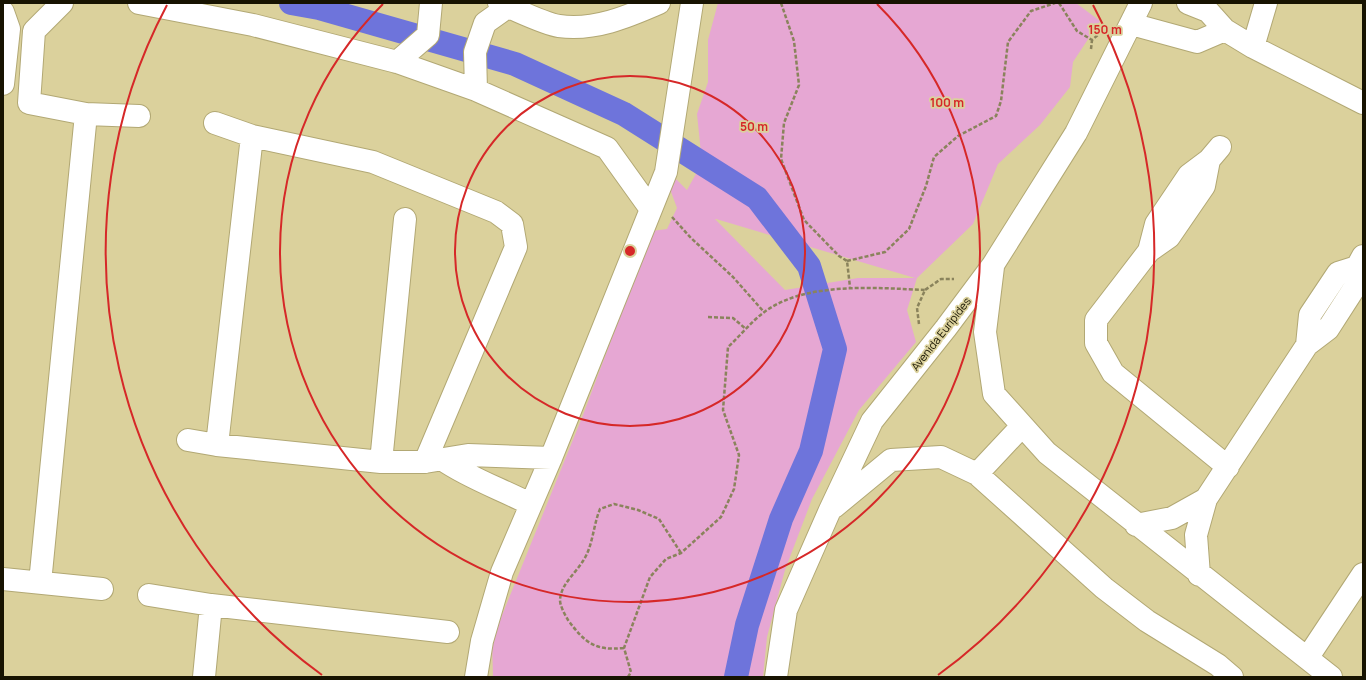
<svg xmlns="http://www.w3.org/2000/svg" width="1366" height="680" viewBox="0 0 1366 680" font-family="Manrope,sans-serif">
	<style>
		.green { fill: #e6a7d3; fill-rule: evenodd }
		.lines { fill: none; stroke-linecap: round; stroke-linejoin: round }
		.canal { stroke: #6e74db; stroke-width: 24 }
		.minor-casing { stroke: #b2a874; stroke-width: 24 }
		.path { stroke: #8a835c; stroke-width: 2.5; stroke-dasharray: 4 2; stroke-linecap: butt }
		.minor { stroke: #fff; stroke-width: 22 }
		.ring { fill: none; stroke: #d62828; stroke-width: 2 }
		.labels { text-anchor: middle; stroke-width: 3.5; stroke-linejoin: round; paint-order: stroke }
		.street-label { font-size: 11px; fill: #171301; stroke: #dbd19c }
		.centre { fill: #d62828; stroke: #dbd19c; stroke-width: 2 }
		.ring-label { font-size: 12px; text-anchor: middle; font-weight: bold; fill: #d62828; stroke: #dbd19c; stroke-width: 3.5; stroke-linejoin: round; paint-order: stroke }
	</style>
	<rect width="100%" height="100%" fill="#dbd19c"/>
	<!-- green -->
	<path class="green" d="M718 3H1076L1100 21 1073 62 1070 87 1040 125 998 164 973 224 917 278 907 310 916 342 859 410 812 499 785 570 767 637 763 677H493L492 640 583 415 652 231 667 229 677 208 670 189 675 178 687 190 702 163 697 114 708 82V40ZM715 219H716L915 278H858L785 290Z"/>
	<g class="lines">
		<!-- canal -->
		<path class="canal" d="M291 3 319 8 515 64 624 114 757 198 809 266 835 349 811 451 781 519 747 625 736 677"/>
		<!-- minor casing -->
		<g class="minor-casing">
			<path id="minor" d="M62 3 34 31 29 103 86 114 139 116
				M139 3 253 25 397 62 476 90 607 148 650 208
				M499 3C515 9 544 24 559 26 594 31 627 17 659 3
				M1188 3 1208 11 1225 30 1253 47 1363 103
				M3 12 9 29 3 84
				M1131 24 1197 42 1225 30
				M1253 47 1266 3
				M397 62 428 35 431 3
				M476 90 475 52 485 23 509 6
				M215 123 252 136 373 162 496 212 512 224 516 247 425 462
				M1209 160 1204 186 1169 237 1149 251 1096 320V343L1113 373 1228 467
				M1149 251 1156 224 1189 175 1209 160 1220 147
				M993 267 985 332 994 394 1047 453 1331 677
				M1307 345 1310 315 1338 273 1357 267
				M188 440 217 445 381 462H425L468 455 551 458
				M217 445 252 136
				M443 460C469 478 501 489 530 504
				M381 462 405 219
				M977 474 1022 426
				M834 507 891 460 941 457 977 474 1104 588 1147 621 1218 665 1232 677
				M1136 525 1172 518 1206 499
				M1199 575 1196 535 1206 499 1307 345 1328 329 1357 284V267L1363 256
				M3 579 102 589
				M40 583 86 114
				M149 595 211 605 448 632
				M1308 657 1363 574
				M204 677 211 605
				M476 677 482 641 502 572 551 458 666 172 692 3
				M776 677 786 610 830 510 872 421 946 328 993 265 1076 133 1141 3"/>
		</g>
		<!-- path -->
		<path class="path" d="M781 3 794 41 799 85 784 123 781 159 804 220 839 256 847 261 850 287
			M1059 3 1077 31 1092 40 1099 34
			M1091 49 1092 40
			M672 217 691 238 733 277 764 312
			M847 261 885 252 909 229 926 186 934 157 958 136 996 116 1001 101 1008 42 1031 11 1055 3
			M708 317 733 318 746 329
			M919 324 917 308 925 290 941 279H954
			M624 648C595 651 585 643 568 620 565 615 560 606 560 600 561 584 575 574 583 561 593 546 593 526 600 509L614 504 638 510 659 519 681 553
			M628 677 631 672 624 648 650 577 666 559 681 553 721 517 734 489 739 455 723 410 728 347C740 336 751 322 763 313 804 281 877 288 925 290"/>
		<!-- minor -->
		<use href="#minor" class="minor"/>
	</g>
	<!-- distance rings -->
	<g class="ring">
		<circle cx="630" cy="251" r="175"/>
		<path d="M877 4A350 350 0 1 1 383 4"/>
		<path d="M322 675A524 524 0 0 1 167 5M1093 5A524 524 0 0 1 938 675"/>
	</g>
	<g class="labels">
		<!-- street labels -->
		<g class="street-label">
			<text transform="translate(941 334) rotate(-52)" y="4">Avenida Euripides</text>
		</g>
	</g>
	<circle cx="630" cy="251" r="6" class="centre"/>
	<g class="ring-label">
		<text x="1105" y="34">150 m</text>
		<text x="947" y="107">100 m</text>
		<text x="754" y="131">50 m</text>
	</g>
	<!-- border -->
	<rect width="1366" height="680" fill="none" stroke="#171301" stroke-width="8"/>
</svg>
